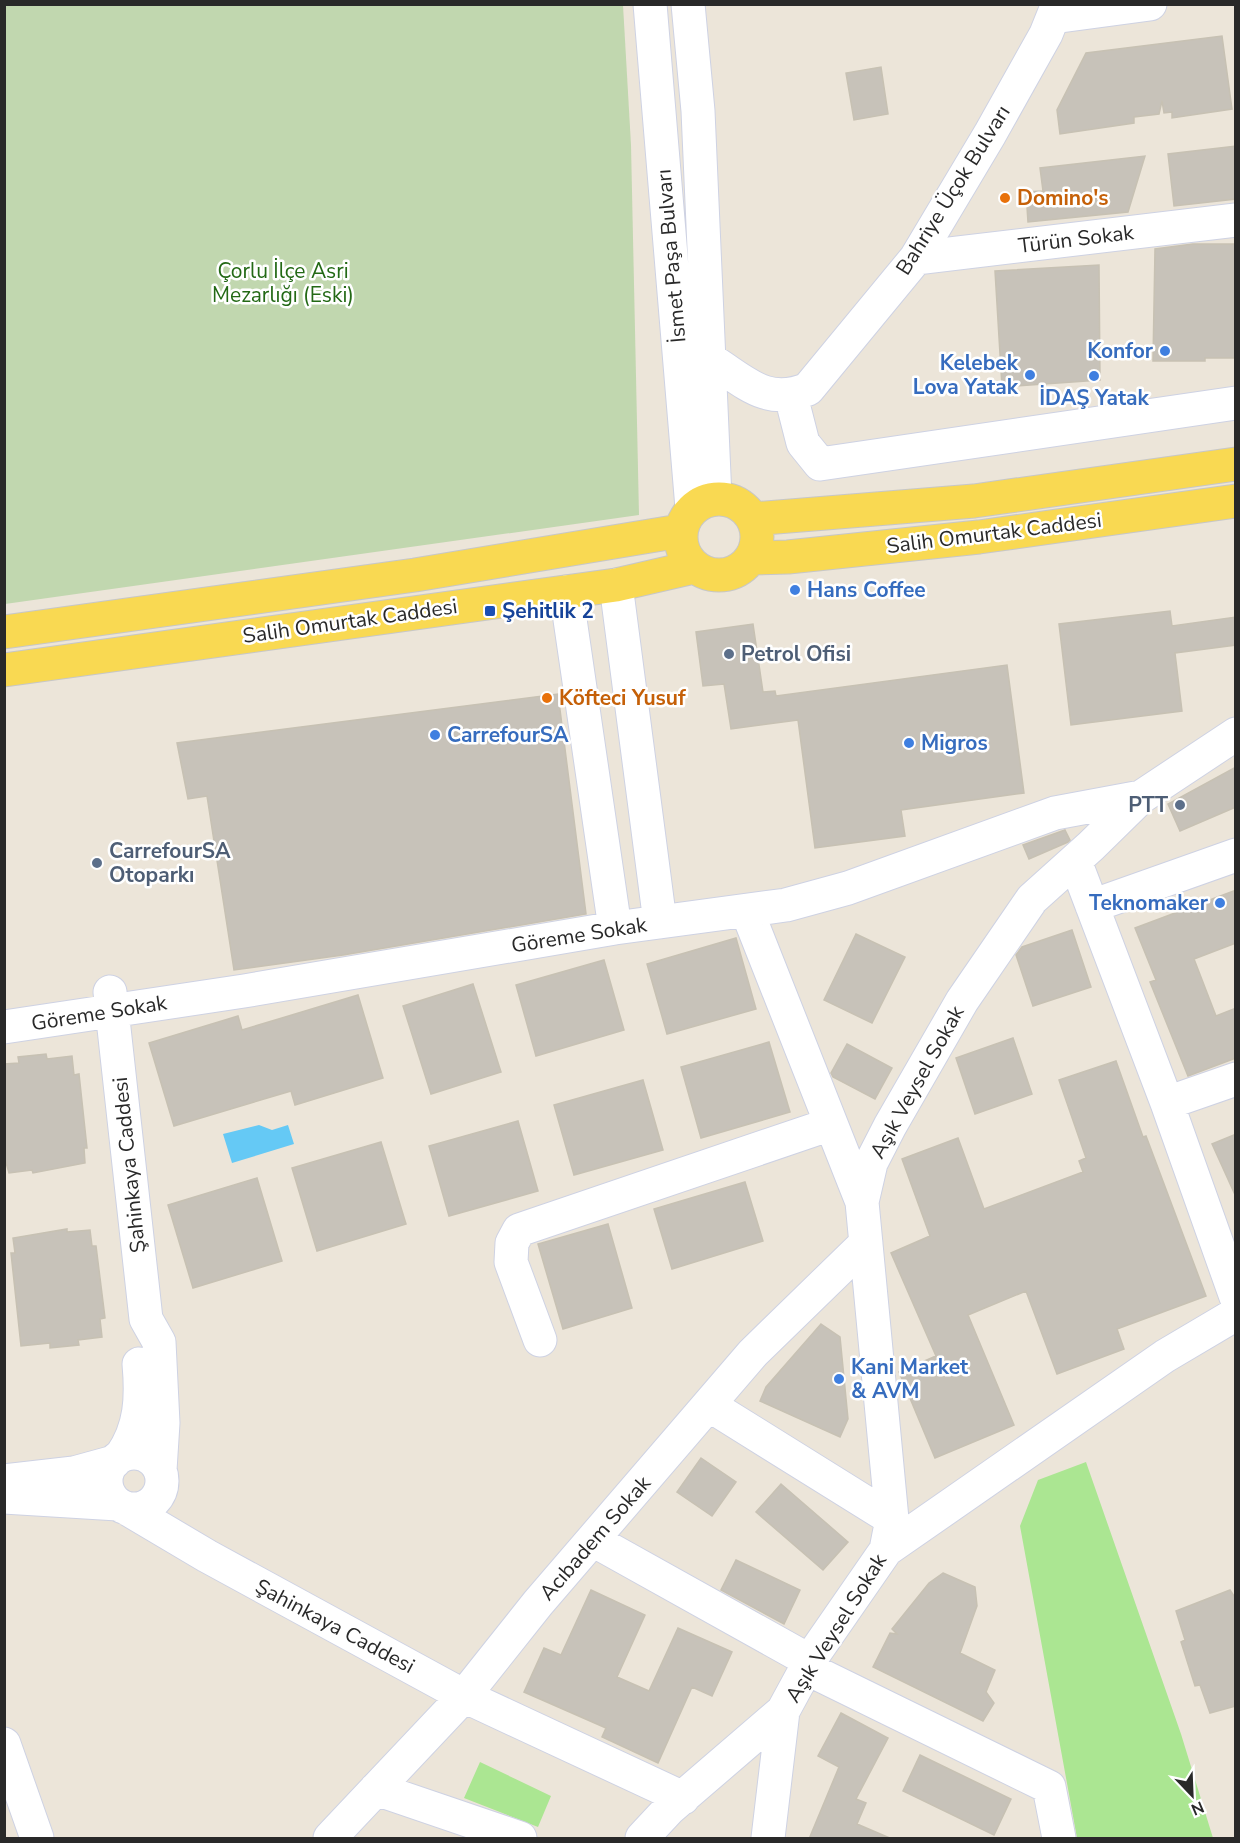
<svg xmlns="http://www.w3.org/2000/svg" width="1240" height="1843" viewBox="0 0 1240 1843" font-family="'Nunito Sans',sans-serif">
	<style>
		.green { fill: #abe692 }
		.cemetery { fill: #c1d7af }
		.water { fill: #65c9f5 }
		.building { fill: #c7c2b9; stroke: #c7c1b3; stroke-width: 1.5 }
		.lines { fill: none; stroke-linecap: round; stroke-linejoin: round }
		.minor-casing { stroke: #ced2e3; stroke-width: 35 }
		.major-casing { stroke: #c7c7c7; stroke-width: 35 }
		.minor { stroke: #fff; stroke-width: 33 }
		.major { stroke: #f9d952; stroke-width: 33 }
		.food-dot { fill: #e8710a; stroke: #fff; stroke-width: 2 }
		.shop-dot { fill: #3f7fe0; stroke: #fff; stroke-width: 2 }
		.transit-dot { fill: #1a4fb4; stroke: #fff; stroke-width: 2 }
		.service-dot { fill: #5c6f8a; stroke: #fff; stroke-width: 2 }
		.labels { text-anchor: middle; stroke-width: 5; stroke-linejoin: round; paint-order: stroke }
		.street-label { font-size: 21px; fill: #292929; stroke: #fff }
		.food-label { font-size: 21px; font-weight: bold; fill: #c56008; stroke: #fff; text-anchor: start }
		.park-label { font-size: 21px; fill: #236915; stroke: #fff }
		.shop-label { font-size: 21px; font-weight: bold; fill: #366cbe; stroke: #fff; text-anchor: start }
		.transit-label { font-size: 21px; font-weight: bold; fill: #164399; stroke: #fff; text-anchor: start }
		.service-label { font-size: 21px; font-weight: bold; fill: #4e5e75; stroke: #fff; text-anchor: start }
	</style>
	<rect width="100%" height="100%" fill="#ece5d9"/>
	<!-- green -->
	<path class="green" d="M1086 1462 1181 1734 1213 1838H1077L1020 1526 1038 1480Z
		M480 1762 551 1796 538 1827 464 1798Z"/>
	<!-- cemetery -->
	<path class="cemetery" d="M4 5H623L631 145 639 515 5 604Z"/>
	<!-- water -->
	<path class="water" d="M259 1125 272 1130 288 1125 294 1144 232 1163 223 1134Z"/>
	<!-- building -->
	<path class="building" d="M1222 36 1232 109 1172 118V112L1164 113 1162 101 1159 114 1134 117V123L1060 134 1057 110 1086 53Z
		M881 67 888 114 854 120 846 73Z
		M1236 146V199L1174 206 1168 154Z
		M1145 156 1128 212 1028 222 1026 192 1043 191 1040 168Z
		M1193 244H1236V358H1205V361H1153L1155 249Z
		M1099 265 1100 380 1002 387 995 271Z
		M1170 611 1172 626 1236 617V645L1175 653 1182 711 1071 725 1059 624Z
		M753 624 763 692 775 691 776 696 1007 665 1024 793 901 810 905 836 815 848 798 720 731 729 724 684 703 686 696 632Z
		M558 694 586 914 343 955 234 970 207 796 188 799 177 743Z
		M1236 767V807L1180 831 1168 804Z
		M1065 830 1070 840 1068 842 1029 859 1023 845Z
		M1236 890V943L1194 959 1216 1016 1236 1008V1058L1188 1076 1150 982 1156 980 1135 928Z
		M1072 930 1091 987 1033 1006 1016 955 1022 947Z
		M856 934 905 957 872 1023 824 1000Z
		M736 938 756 1009 667 1034 647 964Z
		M604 960 624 1030 536 1056 516 985Z
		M473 984 501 1072 431 1094 403 1006Z
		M358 995 383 1078 295 1105 291 1091 174 1126 149 1043 238 1016 242 1030Z
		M1013 1038 1032 1094 975 1114 956 1058Z
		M769 1042 790 1112 701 1138 681 1067Z
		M847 1044 892 1068 875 1099 833 1077 831 1073Z
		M46 1054 47 1059 72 1056 74 1075 79 1074 87 1148H84L85 1163 33 1173 32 1170 9 1173 4 1156V1064L19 1063 18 1057Z
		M1116 1061 1143 1137 1146 1136 1206 1296 1117 1329 1124 1349 1057 1374 1026 1291 968 1315 1014 1425 935 1458 899 1372 936 1356 891 1253 930 1236 902 1159 958 1138 984 1209 1083 1172 1079 1161 1086 1158 1059 1080Z
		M643 1080 663 1150 574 1175 554 1105Z
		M518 1121 538 1191 449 1216 429 1146Z
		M1236 1134V1197L1212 1144Z
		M381 1142 406 1224 317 1251 292 1168Z
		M257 1178 282 1261 193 1288 168 1205Z
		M745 1182 763 1241 672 1269 654 1209Z
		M608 1224 632 1308 563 1329 538 1244Z
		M67 1229V1232L90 1230 92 1246H96L105 1318 100 1319 102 1337 78 1340 79 1345 50 1348V1343L21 1346 11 1253H15L13 1238Z
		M821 1324 840 1337 848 1419 840 1437 760 1401 766 1387Z
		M701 1458 736 1482 712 1516 677 1492Z
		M781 1484 848 1542 823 1570 756 1512Z
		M736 1560 800 1590 784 1624 721 1590Z
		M943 1573 975 1587 977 1606 960 1653 995 1670 986 1692 994 1703 983 1721 873 1667 890 1633 897 1634 892 1629 929 1583Z
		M591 1590 645 1615 617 1677 649 1691 678 1628 732 1652 712 1696 692 1687 658 1763 602 1737 606 1728 524 1692 544 1648 561 1655Z
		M1230 1590 1236 1599V1706L1210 1713 1200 1685 1195 1686 1181 1642 1185 1640 1176 1611Z
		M841 1713 888 1738 856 1799 866 1803 857 1824 892 1839H809L839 1767 818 1756Z
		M920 1755 1011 1799 994 1835 903 1791Z"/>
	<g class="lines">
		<!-- minor casing -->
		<g class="minor-casing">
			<path id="minor" d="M650 4 692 508
				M688 4 698 111 715 498
				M1053 17 1150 4
				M916 258 1236 220
				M709 359C744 380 765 407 808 389L916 258 990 134 1046 34 1058 4
				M791 396 803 443 820 464 1236 403
				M616 585 660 922
				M566 592 615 928
				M1075 861 1167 1103 1236 1297
				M1092 906 1236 855
				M747 911 862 1202
				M110 992 146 1319 159 1342 163 1423 160 1470
				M4 1027 244 991 615 928 786 905 848 888 1055 813 1141 797
				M1167 1103 1236 1079
				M540 1340 511 1262 512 1243 519 1230 831 1124
				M709 1405 892 1519
				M106 1481a28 28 0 1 1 56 0a28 28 0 1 1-56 0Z
				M121 1456C141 1428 142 1397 139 1364
				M4 1481 74 1473 114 1462
				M4 1497 118 1504
				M126 1508 207 1556 464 1696 683 1798
				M593 1540 810 1661
				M886 1550 1165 1356 1236 1314
				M806 1668 1049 1787 1059 1838
				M4 1744 37 1838
				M376 1789 520 1838
				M330 1838 464 1696 538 1603 753 1353 866 1243
				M642 1838 669 1809 783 1711
				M768 1838 783 1711 814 1654 886 1550 892 1519 862 1202 871 1163 890 1126 962 1001 1032 899 1091 846 1141 797 1236 734"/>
		</g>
		<!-- major casing -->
		<g class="major-casing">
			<path id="major" d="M681 537a38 38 0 1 1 76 0a38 38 0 1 1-76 0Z
				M753 519 974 501 1236 464
				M751 558 788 557 979 537 1236 501
				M4 632 415 575 680 531
				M4 670 616 585 694 567"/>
		</g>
		<!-- minor -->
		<use href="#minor" class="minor"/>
		<!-- major -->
		<use href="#major" class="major"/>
	</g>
	<!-- markers -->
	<g class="food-dot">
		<circle cx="1005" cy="198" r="6"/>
		<circle cx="547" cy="698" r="6"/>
	</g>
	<g class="shop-dot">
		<circle cx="1165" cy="351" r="6"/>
		<circle cx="1030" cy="375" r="6"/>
		<circle cx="1094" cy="376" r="6"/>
		<circle cx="795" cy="590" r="6"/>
		<circle cx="435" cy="735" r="6"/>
		<circle cx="909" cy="743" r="6"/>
		<circle cx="1220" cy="903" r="6"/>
		<circle cx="839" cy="1379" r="6"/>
	</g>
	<rect class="transit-dot" x="484" y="605" width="12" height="12" rx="3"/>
	<g class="service-dot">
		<circle cx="729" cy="654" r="6"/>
		<circle cx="1180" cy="805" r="6"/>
		<circle cx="97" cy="863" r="6"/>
	</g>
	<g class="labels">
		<!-- street labels -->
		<g class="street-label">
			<text transform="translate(953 190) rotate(-58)" y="7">Bahriye Üçok Bulvarı</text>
			<text transform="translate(1076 239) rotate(-7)" y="7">Türün Sokak</text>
			<text transform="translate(671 256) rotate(-95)" y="7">İsmet Paşa Bulvarı</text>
			<text transform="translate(994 533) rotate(-7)" y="7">Salih Omurtak Caddesi</text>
			<text transform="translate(350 621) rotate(-8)" y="7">Salih Omurtak Caddesi</text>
			<text transform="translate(579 935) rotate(-9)" y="7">Göreme Sokak</text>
			<text transform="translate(99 1013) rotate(-9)" y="7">Göreme Sokak</text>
			<text transform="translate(917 1082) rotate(-61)" y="7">Aşık Veysel Sokak</text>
			<text transform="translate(129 1165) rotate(-96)" y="7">Şahinkaya Caddesi</text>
			<text transform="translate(595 1538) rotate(-49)" y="7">Acıbadem Sokak</text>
			<text transform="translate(335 1626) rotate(28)" y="7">Şahinkaya Caddesi</text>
			<text transform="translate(836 1628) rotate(-58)" y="7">Aşık Veysel Sokak</text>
		</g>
		<!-- food labels -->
		<g class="food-label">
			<text x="1017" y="205">Domino's</text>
			<text x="559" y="705">Köfteci Yusuf</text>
		</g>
		<!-- park labels -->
		<g class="park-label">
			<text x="283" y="278">Çorlu İlçe Asri<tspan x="283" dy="24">Mezarlığı (Eski)</tspan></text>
		</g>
		<!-- shop labels -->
		<g class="shop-label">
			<text x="1153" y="358" text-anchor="end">Konfor</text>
			<text x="1018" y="370" text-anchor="end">Kelebek<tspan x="1018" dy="24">Lova Yatak</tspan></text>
			<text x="1094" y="405" text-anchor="middle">İDAŞ Yatak</text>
			<text x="807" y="597">Hans Coffee</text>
			<text x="447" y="742">CarrefourSA</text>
			<text x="921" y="750">Migros</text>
			<text x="1208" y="910" text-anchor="end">Teknomaker</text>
			<text x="851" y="1374">Kani Market<tspan x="851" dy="24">&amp; AVM</tspan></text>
		</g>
		<!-- transit labels -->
		<g class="transit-label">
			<text x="502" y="618">Şehitlik 2</text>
		</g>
		<!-- service labels -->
		<g class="service-label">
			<text x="741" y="661">Petrol Ofisi</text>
			<text x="1168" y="812" text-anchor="end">PTT</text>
			<text x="109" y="858">CarrefourSA<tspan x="109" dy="24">Otoparkı</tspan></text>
		</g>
	</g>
	<!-- border -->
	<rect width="1240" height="1843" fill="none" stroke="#292929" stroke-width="12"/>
	<!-- north arrow -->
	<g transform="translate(1192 1795) rotate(157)" stroke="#ffffff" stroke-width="4.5" paint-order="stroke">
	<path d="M0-4.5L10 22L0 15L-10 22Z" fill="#292929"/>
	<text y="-9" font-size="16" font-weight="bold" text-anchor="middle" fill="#292929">N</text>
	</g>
</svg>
